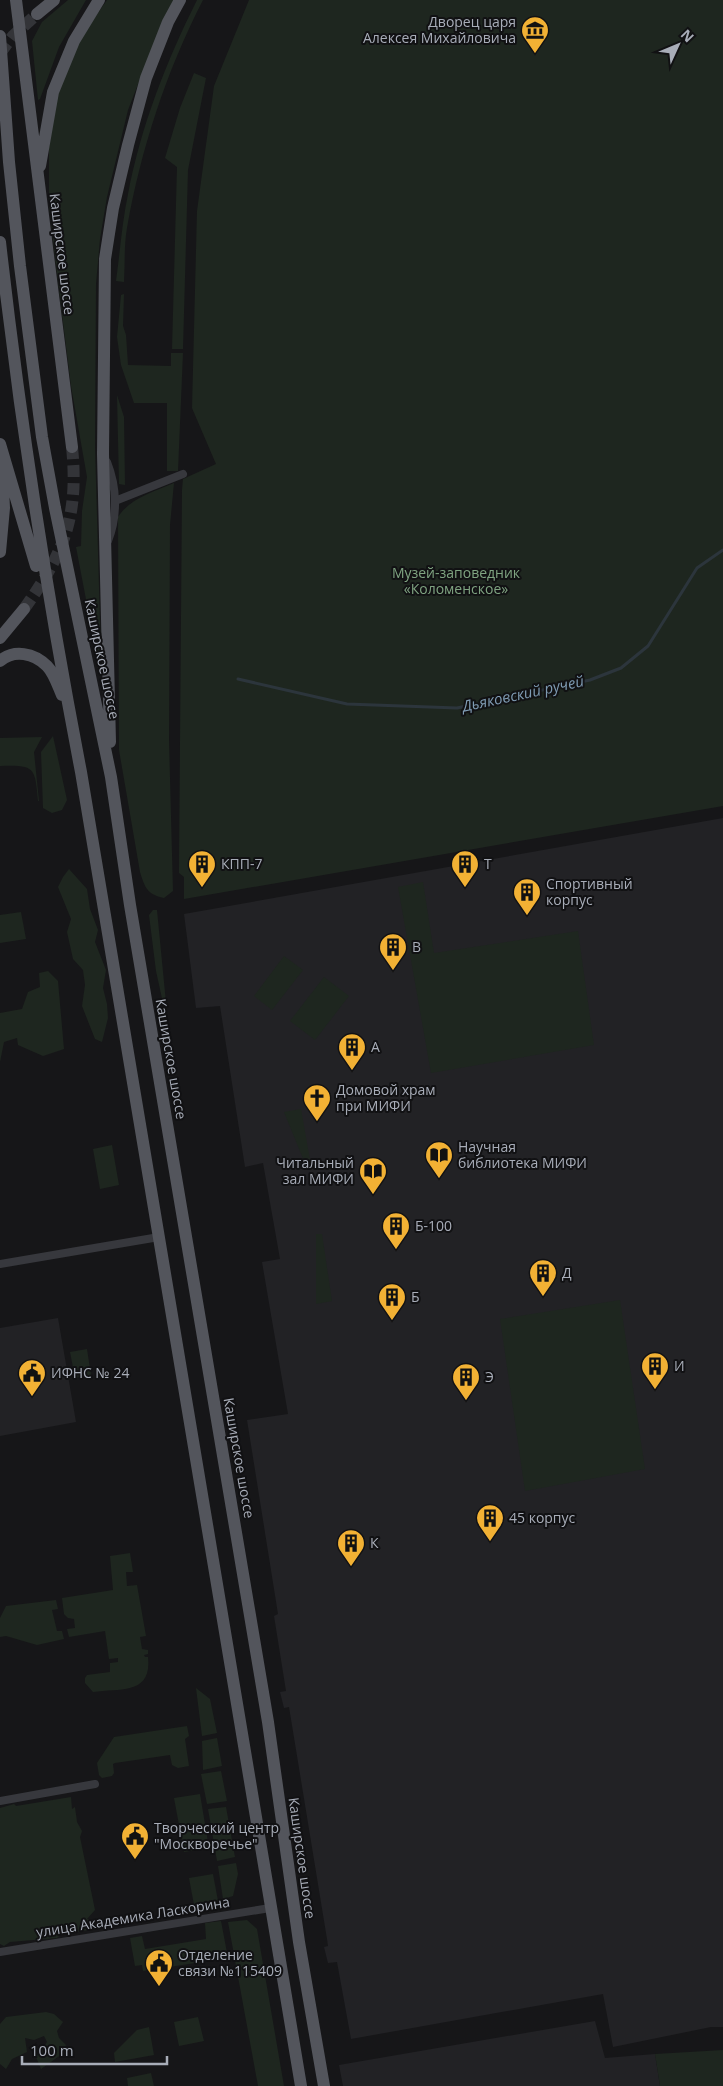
<svg xmlns="http://www.w3.org/2000/svg" width="723" height="2086" viewBox="0 0 723 2086" font-family="'Open Sans',sans-serif">
	<style>
		.built { fill: #222225 }
		.green { fill: #1e261f }
		.lines { fill: none; stroke-linecap: round; stroke-linejoin: round }
		.stream { stroke: #2c353c; stroke-width: 3 }
		.primary-tunnel { stroke: #333438; stroke-width: 12; stroke-dasharray: 12 6; stroke-linecap: butt }
		.street { stroke: #37383d; stroke-width: 8 }
		.primary { stroke: #53555c; stroke-width: 12 }
		.labels { text-anchor: middle; stroke-width: 4; stroke-linejoin: round; paint-order: stroke }
		.poi-label { font-size: 14px; fill: #a8adb8; stroke: #111113; text-anchor: start }
		.street-label { font-size: 14px; fill: #a8adb8; stroke: #111113 }
		.park-label { font-size: 14px; fill: #7fa381; stroke: #111113 }
		.water-label { font-size: 15px; font-style: italic; fill: #7f9bb3; stroke: #111113 }
	</style>
	<rect width="100%" height="100%" fill="#161618"/>
	<!-- built -->
	<path class="built" d="M723 818V2027H711L613 2047 603 1994 351 2039 337 1962 328 1963 324 1947 328 1946 327 1939 289 1707 284 1708 280 1692 286 1691 274 1616 278 1614 247 1420 288 1414 262 1262 280 1259 263 1163 245 1167 220 1006 196 1008 184 914Z
		M58 1318 76 1422 0 1436V1328Z
		M595 2021 605 2058 655 2054 660 2086H343L339 2065Z"/>
	<!-- green -->
	<path class="green" d="M68 0H86L59 47 40 99 38 100 32 41 42 22Z
		M107 0H175L149 56 128 110 107 197 100 239 96 284 95 447 101 657H97L76 547 81 546 82 511 87 477 71 386 56 266 49 206V147L59 85 83 34Z
		M197 0H203C166 72 141 149 127 228 124 245 125 264 124 282L116 281C120 252 122 223 128 194 141 126 166 62 197 0Z
		M249 0H723V806L184 899V877L179 873V868L182 490 183 479 216 464 192 408 197 211 214 86Z
		M194 73 206 78 188 170 183 349H172L177 167 165 158 180 108Z
		M124 294 123 326 126 335 128 365 171 366V353H183L178 471H167V403H134L121 365 117 337 121 295Z
		M117 395 124 417 125 485 119 484Z
		M174 483 170 525 169 740 173 891 164 898C147 894 145 888 140 872L119 750 118 517C130 498 154 492 174 483Z
		M53 736 67 800 62 810 52 813 43 808 41 752Z
		M42 737 34 752 39 801H38C35 767 35 765 0 766V738Z
		M69 869 87 889 90 909 98 930 95 942 106 970 103 988 107 1004 108 1018 102 1042 95 1039 82 1006 85 985 83 970 73 959 67 932 71 919 58 887 63 877Z
		M423 882 434 953 578 931 594 1045 431 1073 398 887Z
		M153 910H157L167 1013 165 1012 156 971 149 915Z
		M21 912 26 939 0 943V915Z
		M284 956 303 970 272 1010 254 996Z
		M48 971 58 981 64 1049 43 1056 18 1045 17 1038 4 1042 0 1062V1013L22 1009 28 992 40 987 39 973Z
		M324 977 349 996 315 1040 290 1021Z
		M301 1109 310 1160 304 1161 284 1112Z
		M112 1145 119 1185 100 1189 93 1149Z
		M316 1234H322L332 1301 316 1304Z
		M620 1300 645 1469 525 1491 500 1319Z
		M87 1349 91 1375 75 1378 70 1352Z
		M130 1553 133 1572H126L127 1586 137 1585 146 1636 140 1637 142 1649 148 1650V1654L144 1655 145 1657H148C152 1695 121 1688 93 1692L85 1683V1678L87 1675 110 1672V1663L118 1662V1658L109 1659 105 1631 69 1637 67 1629 75 1628 74 1619 68 1618 64 1614 62 1598 113 1590 110 1556Z
		M56 1600 58 1609 52 1610 57 1631H62L64 1639 37 1645 6 1636 0 1637V1618L6 1606Z
		M196 1688 210 1699 217 1733 202 1736Z
		M187 1726 189 1736 185 1739 189 1766 178 1768 172 1765 170 1755 115 1763 113 1764 114 1773 112 1776 102 1778 99 1775 97 1763 114 1737Z
		M217 1738 222 1766 203 1770 202 1741Z
		M221 1771 227 1801 207 1804 201 1774Z
		M200 1794 209 1848 184 1852 174 1798Z
		M71 1797 72 1809 75 1807 77 1822 82 1831 80 1837 95 1910 87 1919 96 1922 88 1923 89 1930 61 1934 57 1938 10 1942 4 1946 0 1944V1808L14 1804 16 1806Z
		M226 1807 235 1857 217 1861 208 1809Z
		M236 1863 238 1874 233 1896 223 1899 218 1866Z
		M213 1874 218 1901 194 1905 189 1878Z
		M247 1920 257 1929 284 2086H258L228 1922Z
		M221 1921 228 1958 143 1971 142 1965 135 1966 130 1938 142 1936 145 1949 206 1939 205 1923Z
		M46 2012 54 2014 63 2022 57 2031 59 2038 66 2045 62 2054 41 2069 36 2057 47 2042 44 2036 34 2040 25 2038 27 2052 12 2059 6 2069 0 2064V2024L6 2017Z
		M198 2017 204 2041 179 2046 174 2022Z
		M149 2027 154 2055 115 2062 114 2053 137 2030Z
		M723 2050V2086H660L655 2054Z
		M151 2073 154 2086H128L127 2078Z"/>
	<g class="lines">
		<!-- stream -->
		<path class="stream" d="M238 679 347 704 457 708 590 680 621 668 648 646 697 568 723 550"/>
		<!-- primary-tunnel -->
		<path class="primary-tunnel" d="M0 53 13 36 37 14
			M24 609C64 553 79 517 72 447"/>
		<!-- street -->
		<path class="street" d="M107 462C117 487 118 516 108 541
			M115 501 183 474
			M0 1264 159 1237
			M0 1801 95 1784
			M0 1952 270 1908"/>
		<!-- primary -->
		<path class="primary" d="M16 0 72 447
			M37 14 54 0
			M0 36 9 162 20 266 42 437 55 508 111 777 130 905 268 1722 299 1942 324 2086
			M40 166 53 92 74 41 99 0
			M0 242C20 420 47 596 81 772L301 2086
			M0 444 36 566
			M0 552 4 508 2 467
			M0 638 24 609
			M0 661C14 649 34 653 47 666 54 673 58 686 62 695
			M110 742 103 454 105 259 113 208 128 145 146 78 168 22 180 0"/>
	</g>
	<!-- icons -->
	<defs>
		<g id="museum-pin" transform="scale(1.4375)"><path d="M0 17L-7.5 6A9.5 9.5 0 1 1 7.5 6Z" fill="#f2b134" stroke="#111113"/><path d="M0-6L6-3V-2H-6V-3ZM-5-1h2V3h-2ZM-1-1h2V3h-2ZM3-1h2V3H3ZM-6 4H6V6H-6Z" fill="#111"/></g>
		<g id="building-pin" transform="scale(1.4375)"><path d="M0 17L-7.5 6A9.5 9.5 0 1 1 7.5 6Z" fill="#f2b134" stroke="#111113"/><path d="M-4-6H4V6H1V3H-1V6H-4ZM-2.5-4.3h1.7v1.8h-1.7ZM.8-4.3h1.7v1.8H.8ZM-2.5-1h1.7V.8h-1.7ZM.8-1h1.7V.8H.8Z" fill="#111"/></g>
		<g id="church-pin" transform="scale(1.4375)"><path d="M0 17L-7.5 6A9.5 9.5 0 1 1 7.5 6Z" fill="#f2b134" stroke="#111113"/><path d="M-1.2-6h2.4v3.5h3.3v2.4h-3.3V6h-2.4V-.1h-3.3v-2.4h3.3Z" fill="#111"/></g>
		<g id="library-pin" transform="scale(1.4375)"><path d="M0 17L-7.5 6A9.5 9.5 0 1 1 7.5 6Z" fill="#f2b134" stroke="#111113"/><path d="M-6-4Q-3-5.5-.7-3.5V5Q-3 3-6 4ZM6-4Q3-5.5 .7-3.5V5Q3 3 6 4Z" fill="#111"/></g>
		<g id="civic-pin" transform="scale(1.4375)"><path d="M0 17L-7.5 6A9.5 9.5 0 1 1 7.5 6Z" fill="#f2b134" stroke="#111113"/><path d="M-.6-6.5H3V-4.5H.6V-3L4-1V1h2V6H-6V1h2V-1L-.6-3ZM-1.2 2.5V6h2.4V2.5Z" fill="#111"/></g>
	</defs>
	<g fill-rule="evenodd">
		<use href="#museum-pin" x="535" y="30"/>
		<use href="#building-pin" x="202" y="864"/>
		<use href="#building-pin" x="465" y="864"/>
		<use href="#building-pin" x="527" y="892"/>
		<use href="#building-pin" x="393" y="947"/>
		<use href="#building-pin" x="352" y="1047"/>
		<use href="#church-pin" x="317" y="1098"/>
		<use href="#library-pin" x="439" y="1155"/>
		<use href="#library-pin" x="373" y="1171"/>
		<use href="#building-pin" x="396" y="1226"/>
		<use href="#building-pin" x="543" y="1273"/>
		<use href="#building-pin" x="392" y="1297"/>
		<use href="#building-pin" x="655" y="1366"/>
		<use href="#civic-pin" x="32" y="1373"/>
		<use href="#building-pin" x="466" y="1377"/>
		<use href="#building-pin" x="490" y="1518"/>
		<use href="#building-pin" x="351" y="1543"/>
		<use href="#civic-pin" x="135" y="1836"/>
		<use href="#civic-pin" x="159" y="1963"/>
	</g>
	<g class="labels">
		<!-- poi labels -->
		<g class="poi-label">
			<text x="516" y="27" text-anchor="end">Дворец царя<tspan x="516" dy="16">Алексея Михайловича</tspan></text>
			<text x="221" y="869">КПП-7</text>
			<text x="484" y="869">Т</text>
			<text x="546" y="889">Спортивный<tspan x="546" dy="16">корпус</tspan></text>
			<text x="412" y="952">В</text>
			<text x="371" y="1052">А</text>
			<text x="336" y="1095">Домовой храм<tspan x="336" dy="16">при МИФИ</tspan></text>
			<text x="458" y="1152">Научная<tspan x="458" dy="16">библиотека МИФИ</tspan></text>
			<text x="354" y="1168" text-anchor="end">Читальный<tspan x="354" dy="16">зал МИФИ</tspan></text>
			<text x="415" y="1231">Б-100</text>
			<text x="562" y="1278">Д</text>
			<text x="411" y="1302">Б</text>
			<text x="674" y="1371">И</text>
			<text x="51" y="1378">ИФНС № 24</text>
			<text x="485" y="1382">Э</text>
			<text x="509" y="1523">45 корпус</text>
			<text x="370" y="1548">К</text>
			<text x="154" y="1833">Творческий центр<tspan x="154" dy="16">"Москворечье"</tspan></text>
			<text x="178" y="1960">Отделение<tspan x="178" dy="16">связи №115409</tspan></text>
		</g>
		<!-- street labels -->
		<g class="street-label">
			<text transform="translate(62 254) rotate(83)" y="5">Каширское шоссе</text>
			<text transform="translate(102 659) rotate(78)" y="5">Каширское шоссе</text>
			<text transform="translate(171 1059) rotate(80)" y="5">Каширское шоссе</text>
			<text transform="translate(239 1458) rotate(80)" y="5">Каширское шоссе</text>
			<text transform="translate(302 1858) rotate(82)" y="5">Каширское шоссе</text>
			<text transform="translate(133 1917) rotate(-9)" y="5">улица Академика Ласкорина</text>
		</g>
		<!-- park labels -->
		<g class="park-label">
			<text x="456" y="578">Музей-заповедник<tspan x="456" dy="16">«Коломенское»</tspan></text>
		</g>
		<!-- water labels -->
		<g class="water-label">
			<text transform="translate(523 694) rotate(-12)" y="5">Дьяковский ручей</text>
		</g>
	</g>
	<!-- north arrow -->
	<g transform="translate(678 45) rotate(46)" stroke="#111113" stroke-width="4" paint-order="stroke">
	<path d="M0-4L9 19L0 12L-9 19Z" fill="#a8adb8"/>
	<text y="-8" font-size="14" font-weight="bold" text-anchor="middle" fill="#a8adb8">N</text>
	</g>
	<!-- scale -->
	<path d="M22 2056v8h145v-8" fill="none" stroke="#a8adb8" stroke-width="2.5"/>
	<text x="30" y="2056" font-size="15" fill="#a8adb8" stroke="#111113" stroke-width="4" paint-order="stroke">100 m</text>
</svg>
